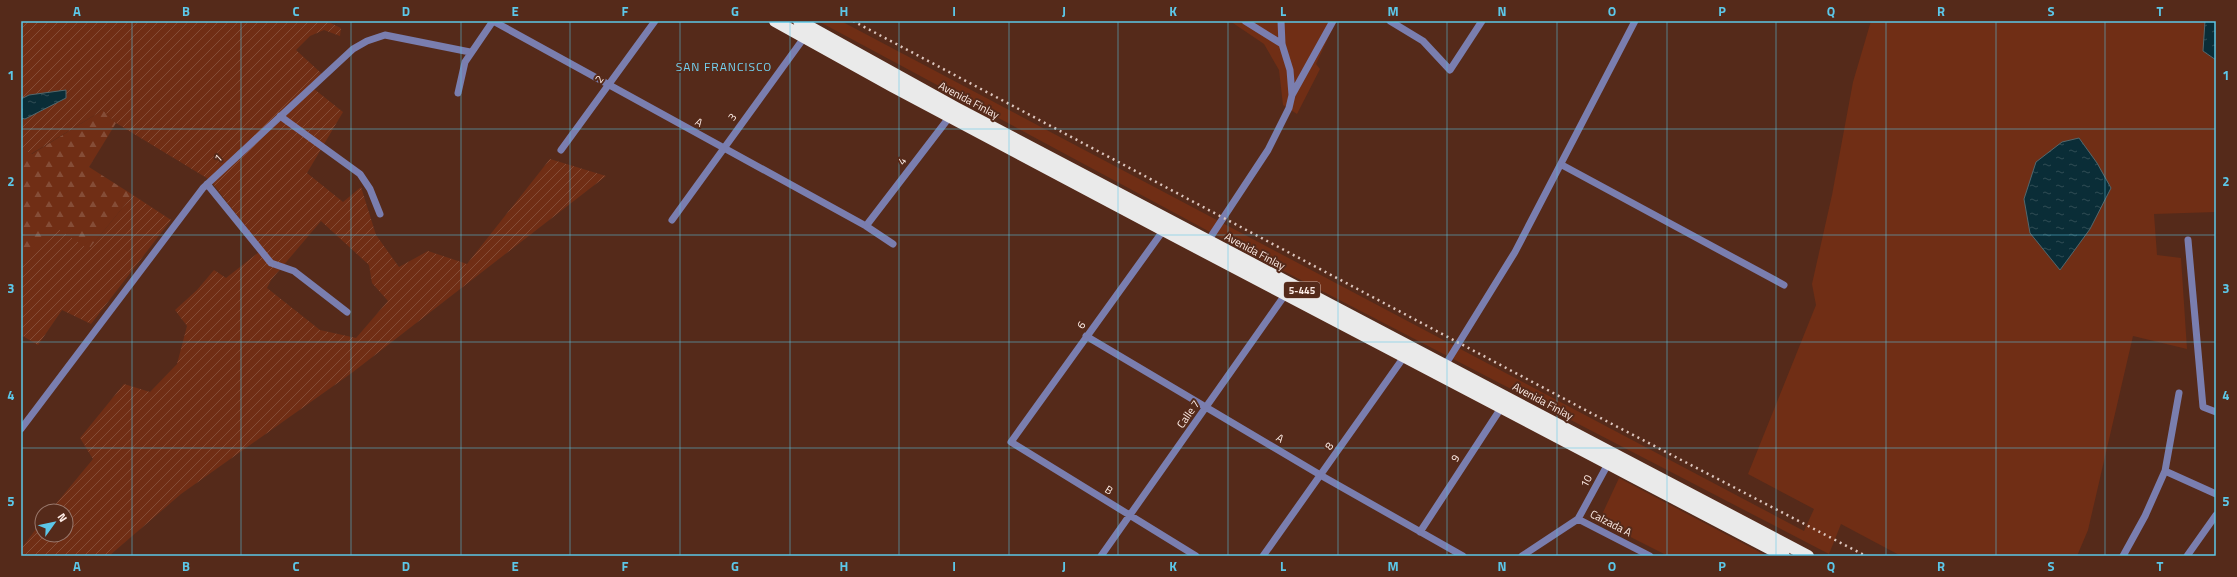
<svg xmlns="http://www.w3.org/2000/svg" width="2237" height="577" viewBox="0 0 2237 577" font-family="'Titillium Web',sans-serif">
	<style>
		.grass { fill: #702e15 }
		.forest { fill: url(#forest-firs) }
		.garden { fill: url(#garden-furrows); fill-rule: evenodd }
		.water { fill: url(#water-ripples); stroke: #53676c }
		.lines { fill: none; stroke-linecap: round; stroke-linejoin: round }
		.street { stroke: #7a7eaf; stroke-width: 7 }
		.highway { stroke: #eaeaea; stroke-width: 12 }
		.rail { stroke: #dcc5bd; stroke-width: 2.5; stroke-dasharray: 2 4; stroke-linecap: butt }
		.grid { fill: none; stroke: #5cc7e8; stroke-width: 1; stroke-opacity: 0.55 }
		.labels { text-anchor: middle; stroke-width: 4; stroke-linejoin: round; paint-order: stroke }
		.shield { fill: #552a1a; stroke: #cbb2aa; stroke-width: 1 }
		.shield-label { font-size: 10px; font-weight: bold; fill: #feede7 }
		.street-label { font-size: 11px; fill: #feede7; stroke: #552a1a }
		.neighbourhood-label { font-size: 12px; letter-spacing: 1px; fill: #74d4f3; stroke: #552a1a }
		.neatline { fill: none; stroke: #5cc7e8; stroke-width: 1.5 }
		.grid-label { font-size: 13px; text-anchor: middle; font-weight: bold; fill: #5cc7e8 }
	</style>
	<defs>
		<pattern id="forest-firs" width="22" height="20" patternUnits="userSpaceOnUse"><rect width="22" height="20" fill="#702e15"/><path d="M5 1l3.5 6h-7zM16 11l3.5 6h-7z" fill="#854d37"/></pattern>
		<pattern id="garden-furrows" width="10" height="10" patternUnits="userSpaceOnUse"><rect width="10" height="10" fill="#702e15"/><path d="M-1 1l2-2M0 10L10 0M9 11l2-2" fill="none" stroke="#854d37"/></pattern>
		<pattern id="water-ripples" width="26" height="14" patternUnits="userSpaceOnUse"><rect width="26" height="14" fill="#0a2d37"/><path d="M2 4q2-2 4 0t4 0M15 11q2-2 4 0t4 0" fill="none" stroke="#2f4c54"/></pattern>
	</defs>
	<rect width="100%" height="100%" fill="#552a1a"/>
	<!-- grass -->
	<path class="grass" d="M818 21H841L1804 531 1814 509 1748 474 1816 305 1812 284 1832 195 1853 82 1871 21H2205L2203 51 2216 60V212L2154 214 2157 255 2181 258 2187 349 2133 336 2088 530 2077 556H1901L1841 524 1829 554 1264 261Z
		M1230 21H1336L1316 64 1320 69 1297 114 1283 105 1279 70 1264 44Z
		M1619 478 1767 556H1668L1599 521Z"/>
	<!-- forest -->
	<path class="forest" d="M103 110 116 123 89 167 133 195 89 249 24 263 21 260V147L32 154Z"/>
	<!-- garden -->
	<path class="garden" d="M21 21H326L341 28 340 36 324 30 310 36 296 50 322 74 309 85 343 112 307 173 343 202 361 187 376 235 399 267 428 251 467 264 550 159 606 176 353 372 181 494 109 556H21V549L42 521V535H66V511H50L93 459 80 438 124 384 150 392 177 364 187 326 175 310 197 290 214 270 226 278 263 249 210 180 116 123 103 110 31 154 21 147ZM321 221 369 265 372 283 388 301 356 338 320 330 267 288 271 280Z
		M133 195 171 220 91 324 62 310 38 345 21 335V260L24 263 55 227 89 249Z"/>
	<!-- water -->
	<path class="water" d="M2205 21H2216V60L2203 51Z
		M66 90V98L25 119 21 118V99L29 95Z
		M2079 138 2097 163 2111 188 2090 229 2060 270 2030 233 2024 199 2036 162 2062 142Z"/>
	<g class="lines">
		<!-- street -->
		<path class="street" d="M493 21 866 226 893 244
			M1245 21 1282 44
			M1390 21 1423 41 1450 70 1482 21
			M458 93 465 62 493 21
			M1292 95 1333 21
			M280 116 360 174 370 189 380 214
			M561 150 655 21
			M1562 165 1784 285
			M207 184 271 263 294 271 347 312
			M672 220 806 35
			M866 226 951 115
			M1165 228 1011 442 1196 556
			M2188 240 2203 407 2216 412
			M1206 244 1268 150 1289 108 1292 95 1290 70 1282 44 1281 21
			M1086 336 1322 476 1463 556
			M1444 367 1515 252 1635 21
			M21 429 203 188 353 49 367 41 385 35 470 52
			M2165 471 2216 494
			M1578 519 1650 556
			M1420 532 1503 405
			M1101 556 1287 292
			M1263 556 1406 354
			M1522 556 1578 519 1609 462
			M2123 556 2145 516 2165 471 2179 393
			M2187 556 2216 515"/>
		<!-- highway -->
		<path class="highway" d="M775 21 892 86 1163 230 1784 556
			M799 21 956 108 1808 556"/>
		<!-- rail -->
		<path class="rail" d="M853 21 1589 412 1866 556"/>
	</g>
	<!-- grid -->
	<path class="grid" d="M132 21V556M241 21V556M351 21V556M461 21V556M570 21V556M680 21V556M790 21V556M899 21V556M1009 21V556M1118 21V556M1228 21V556M1338 21V556M1447 21V556M1557 21V556M1667 21V556M1776 21V556M1886 21V556M1996 21V556M2105 21V556M21 129H2216M21 235H2216M21 342H2216M21 448H2216"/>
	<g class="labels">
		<!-- shield labels -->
		<rect class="shield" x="1284" y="282" width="36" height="16" rx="3"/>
		<g class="shield-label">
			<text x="1302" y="294">5-445</text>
		</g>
		<!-- street labels -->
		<g class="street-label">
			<text transform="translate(599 79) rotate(-54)" y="4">2</text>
			<text transform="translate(969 100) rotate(28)" y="4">Avenida Finlay</text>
			<text transform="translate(732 117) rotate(-54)" y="4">3</text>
			<text transform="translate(699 122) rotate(29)" y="4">A</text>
			<text transform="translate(218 158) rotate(-43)" y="4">1</text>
			<text transform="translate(902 161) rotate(-53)" y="4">4</text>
			<text transform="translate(1255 251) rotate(28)" y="4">Avenida Finlay</text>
			<text transform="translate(1081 325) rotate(-54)" y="4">6</text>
			<text transform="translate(1543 401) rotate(28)" y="4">Avenida Finlay</text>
			<text transform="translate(1188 414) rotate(-55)" y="4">Calle 7</text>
			<text transform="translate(1280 438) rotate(31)" y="4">A</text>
			<text transform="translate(1329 446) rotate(-55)" y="4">8</text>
			<text transform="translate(1455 458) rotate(-57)" y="4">9</text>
			<text transform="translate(1586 481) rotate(-62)" y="4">10</text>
			<text transform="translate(1109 490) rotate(32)" y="4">B</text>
			<text transform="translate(1611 523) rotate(27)" y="4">Calzada A</text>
		</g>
		<!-- neighbourhood labels -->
		<g class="neighbourhood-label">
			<text x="724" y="71">SAN FRANCISCO</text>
		</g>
	</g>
	<!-- border -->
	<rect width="2237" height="577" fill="none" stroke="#552a1a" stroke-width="44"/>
	<!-- north arrow -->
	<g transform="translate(54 523) rotate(57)"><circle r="19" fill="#552a1a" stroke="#99786c"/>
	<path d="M0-3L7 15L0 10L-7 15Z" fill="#5cc7e8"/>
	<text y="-6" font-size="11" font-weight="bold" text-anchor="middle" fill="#feede7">N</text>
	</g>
	<rect x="22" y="22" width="2193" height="533" class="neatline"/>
	<g class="grid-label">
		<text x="77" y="16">A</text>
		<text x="186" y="16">B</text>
		<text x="296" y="16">C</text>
		<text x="406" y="16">D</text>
		<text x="515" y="16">E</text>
		<text x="625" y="16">F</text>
		<text x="735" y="16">G</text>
		<text x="844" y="16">H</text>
		<text x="954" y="16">I</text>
		<text x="1064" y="16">J</text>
		<text x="1173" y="16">K</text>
		<text x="1283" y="16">L</text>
		<text x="1393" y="16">M</text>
		<text x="1502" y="16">N</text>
		<text x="1612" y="16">O</text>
		<text x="1722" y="16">P</text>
		<text x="1831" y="16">Q</text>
		<text x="1941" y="16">R</text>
		<text x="2051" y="16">S</text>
		<text x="2160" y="16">T</text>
		<text x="11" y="80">1</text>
		<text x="2226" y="80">1</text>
		<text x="11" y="186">2</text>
		<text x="2226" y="186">2</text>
		<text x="11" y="293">3</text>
		<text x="2226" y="293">3</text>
		<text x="11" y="400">4</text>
		<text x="2226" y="400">4</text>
		<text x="11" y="506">5</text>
		<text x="2226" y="506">5</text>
		<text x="77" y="571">A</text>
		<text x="186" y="571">B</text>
		<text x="296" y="571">C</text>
		<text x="406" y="571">D</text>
		<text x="515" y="571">E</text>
		<text x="625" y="571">F</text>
		<text x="735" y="571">G</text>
		<text x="844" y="571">H</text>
		<text x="954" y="571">I</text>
		<text x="1064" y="571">J</text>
		<text x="1173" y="571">K</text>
		<text x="1283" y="571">L</text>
		<text x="1393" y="571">M</text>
		<text x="1502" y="571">N</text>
		<text x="1612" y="571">O</text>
		<text x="1722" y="571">P</text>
		<text x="1831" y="571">Q</text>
		<text x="1941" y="571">R</text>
		<text x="2051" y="571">S</text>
		<text x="2160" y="571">T</text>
	</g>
</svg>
